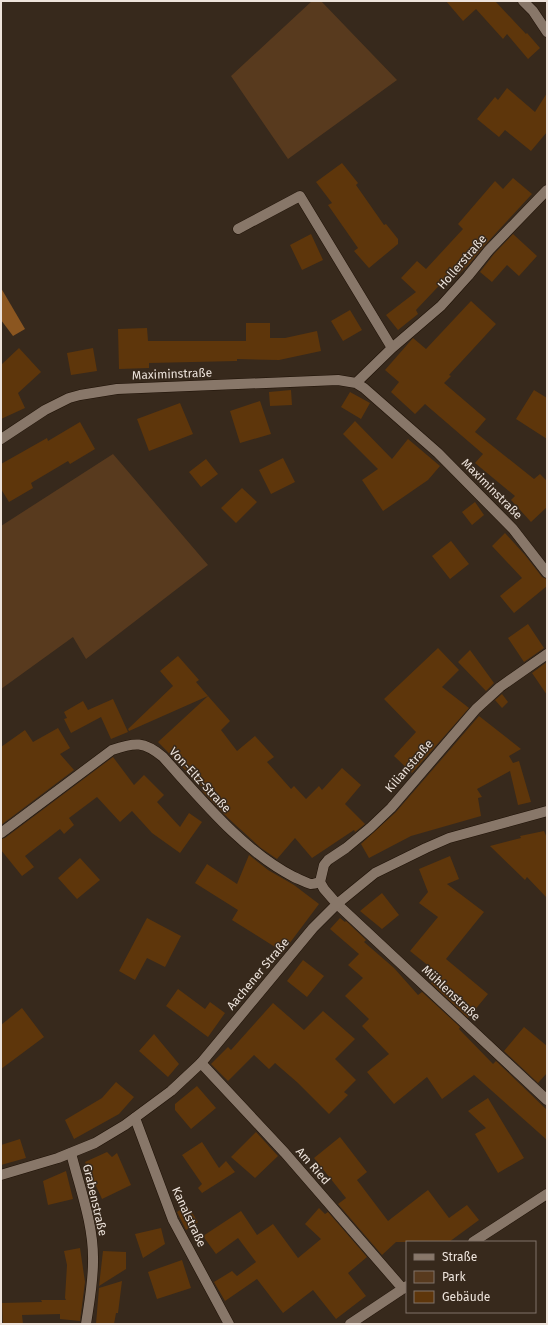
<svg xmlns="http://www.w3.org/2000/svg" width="548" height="1325" viewBox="0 0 548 1325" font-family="'Fira Sans',sans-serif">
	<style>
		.green { fill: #583a1e }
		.forest { fill: #8b5620 }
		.building { fill: #5e360b }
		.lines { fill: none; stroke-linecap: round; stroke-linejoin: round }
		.street-casing { stroke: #1e1106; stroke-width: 11 }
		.secondary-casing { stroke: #1e1106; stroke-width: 11 }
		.street { stroke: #887769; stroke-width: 10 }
		.secondary { stroke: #887769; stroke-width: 10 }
		.labels { text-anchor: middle; stroke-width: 3; stroke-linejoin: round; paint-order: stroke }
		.street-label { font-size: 12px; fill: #ede3db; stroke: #37291c }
	</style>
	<rect width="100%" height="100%" fill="#37291c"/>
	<!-- green -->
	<path class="green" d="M312 1H321L397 80 288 159 231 76Z
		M113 454 208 565 86 659 73 637 1 689V526Z"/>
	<!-- forest -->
	<path class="forest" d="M1 288 25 329 13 336 1 320Z"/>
	<!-- building -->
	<path class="building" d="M446 1H495L526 34 527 33 540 48 528 59 507 34 503 39 476 9 463 21Z
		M507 88 535 112 547 93V132L531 151 505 130 499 137 477 119 495 97 498 100Z
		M342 163 358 183 356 185 384 225 386 224 398 239V244L369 268 354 251 358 248 328 205 332 203 316 182Z
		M513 178 532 194 484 246 470 263 456 277 451 273 416 310 418 314 398 330 386 315 416 292 401 278 417 261 426 269 463 229 458 224 495 181 503 189Z
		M311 234 323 260 302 270 290 245Z
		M513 234 537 256 519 276 507 265 492 282 480 272 494 254Z
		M471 301 496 324 449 375 451 376 444 383 486 419 475 432 534 479 540 474 547 481V507L531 522 511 500 515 496 475 463 483 454 425 404 415 414 391 392 399 382 385 370 413 338 426 349Z
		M350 310 362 330 343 341 331 321Z
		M246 323H270V338H285L317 331 321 351 279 360 237 359V361L149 363V368L119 369 118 329 147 328 148 341H246Z
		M19 348 41 372 18 393 25 408 1 419V365Z
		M93 348 97 371 71 375 67 353Z
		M291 390 292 405 270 406 269 392Z
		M534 390 547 398V439L516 419Z
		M350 392 370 403 361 419 341 407Z
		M260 401 271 434 240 443 230 411Z
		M180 403 193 434 149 451 137 419Z
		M355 421 392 459 408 439 440 466 428 480 383 511 362 480 378 469 343 434Z
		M80 422 95 449 70 464 68 461 31 483 33 488 9 502 1 489V464L47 438 48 441Z
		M283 458 295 482 271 494 259 470Z
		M206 459 218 474 201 487 189 472Z
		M242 488 257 502 236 523 221 508Z
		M475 502 484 515 472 525 462 512Z
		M505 533 525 555 542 577 547 579V586L514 613 500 596 522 578 492 546Z
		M451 541 469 564 450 579 432 556Z
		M528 624 544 648 524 662 508 638Z
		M438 648 459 670 442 687 469 708 412 773 394 756 416 732 384 699Z
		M470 650 494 683 486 691 458 662Z
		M178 656 199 680 196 682 208 696 129 731 128 729 173 686 160 671Z
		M547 662V695L532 673Z
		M502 694 508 702 502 708 495 700Z
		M208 696 230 721 221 730 237 751 255 736 274 757 267 762 291 789 294 786 306 799 319 786 322 790 342 768 361 785 345 804 365 824 355 832 354 830 312 858 295 838 277 859 261 848 228 818 202 791 204 789 158 742Z
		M113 699 128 732 111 739 101 717 71 733 64 719 67 718 64 712 83 701 88 710Z
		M479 716 521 749 509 756 513 763 519 761 531 802 518 805 510 771 477 789 482 797 478 798 481 816 411 836 369 858 361 844 396 812Z
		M58 728 70 748 60 754 74 770 1 825V747L25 730 33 742Z
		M113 757 134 785 144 775 164 795 157 802 180 827 189 813 202 822 180 853 152 833 132 811 120 822 97 797 69 818 74 825 64 834 60 829 25 856 34 867 22 876 1 850V839L5 838Z
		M544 831 547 838V898L527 877 525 880 490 846 521 838 520 836Z
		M249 855 268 870 294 885 319 904 283 952 232 920 238 910 195 883 207 864 237 884Z
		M450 856 459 879 447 884 484 912 446 959 488 994 468 1018 431 983 440 975 410 951 438 917 419 903 428 892 419 869Z
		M80 858 100 880 77 899 58 878Z
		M382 893 399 915 382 929 360 911Z
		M147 918 181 936 165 967 147 958 135 980 119 971Z
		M340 918 345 922 346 921 366 940 364 942 394 968 418 995 422 992 460 1027 459 1029 493 1064 496 1061 547 1110V1140L473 1074 474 1075 442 1099 427 1077 394 1104 367 1072 389 1054 362 1026 369 1019 345 996 363 978 348 965 359 954 330 929Z
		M303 960 324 976 307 997 287 981Z
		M178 989 205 1009 210 1002 225 1013 208 1037 166 1006Z
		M273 1003 304 1030 323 1011 355 1039 335 1059 356 1080 344 1092 348 1095 329 1114 298 1083 275 1063 269 1069 254 1055 228 1081 211 1064 228 1047 231 1050Z
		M22 1008 44 1037 1 1069V1025Z
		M524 1027 547 1046V1073L538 1083 504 1051Z
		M154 1034 179 1064 168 1077 139 1051Z
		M116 1082 134 1097 119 1114 74 1139 65 1120 102 1098Z
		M197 1086 216 1108 191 1129 175 1110V1104Z
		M488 1098 524 1158 498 1173 475 1134 486 1128 468 1111Z
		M256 1132 278 1156 255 1178 231 1157Z
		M340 1137 367 1172 357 1180 388 1221 428 1190 449 1218 467 1205 479 1220 449 1242H396L382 1255 338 1204 346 1198 314 1158Z
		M20 1139 26 1158 1 1165V1145Z
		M202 1142 219 1168 226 1161 235 1172 202 1193 198 1188 202 1184 182 1155Z
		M107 1152 112 1157 117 1153 131 1185 102 1199 85 1162Z
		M66 1171 73 1199 48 1205 43 1181Z
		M187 1205 198 1222 186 1230 177 1212Z
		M319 1208 325 1214 328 1212 367 1257 348 1273 366 1296 336 1319 313 1290 283 1313 257 1279 225 1301 214 1282 232 1271 237 1276 256 1262 238 1238 216 1254 203 1236 241 1211 257 1235 273 1224 298 1258 321 1239 305 1224Z
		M161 1228 165 1244 143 1258 135 1234Z
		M80 1248 85 1282 80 1321 60 1319V1314L22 1315 23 1324H3L2 1303 42 1302 41 1300H66L65 1298 67 1265 64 1251Z
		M103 1251 126 1252V1269L99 1286Z
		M182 1260 191 1288 157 1299 148 1272Z
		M122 1281 118 1313H116L114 1324H96L99 1288Z"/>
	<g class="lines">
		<!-- street casing -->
		<g class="street-casing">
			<path id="street" d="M523 1 533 11 547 32
				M238 229 300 196 392 348 356 383
				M392 348 441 306 468 276 489 250 547 190
				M1 439 45 410 69 398 80 395 117 389 338 380 356 383 364 388 438 453 513 529 547 573
				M1 833 112 750C135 742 144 741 163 757 201 799 243 851 294 877 299 879 306 883 311 884 314 884 317 883 320 882
				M337 904 547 1100
				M201 1063 285 1153 403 1289
				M135 1118 173 1220 229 1324
				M71 1153C80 1189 94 1225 93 1262 93 1283 89 1304 86 1324
				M473 1242 547 1194
				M350 1324 407 1286"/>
		</g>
		<!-- secondary casing -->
		<g class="secondary-casing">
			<path id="secondary" d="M337 904 324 889 320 882 324 865 328 860 346 848 370 828 391 808 476 709 500 687 547 654
				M1 1175 58 1158 95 1143 125 1125 171 1091 201 1063 313 928 337 904 375 873 426 848 449 838 547 811"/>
		</g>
		<!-- street -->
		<use href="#street" class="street"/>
		<!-- secondary -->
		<use href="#secondary" class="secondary"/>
	</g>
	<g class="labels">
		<!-- street labels -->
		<g class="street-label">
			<text transform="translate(462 262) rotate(-49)" y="4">Hollerstraße</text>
			<text transform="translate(172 374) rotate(-2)" y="4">Maximinstraße</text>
			<text transform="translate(492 489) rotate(45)" y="4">Maximinstraße</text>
			<text transform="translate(409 766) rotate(-49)" y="4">Kilianstraße</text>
			<text transform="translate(200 780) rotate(47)" y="4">Von-Eltz-Straße</text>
			<text transform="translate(258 974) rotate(-50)" y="4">Aachener Straße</text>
			<text transform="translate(451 993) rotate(43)" y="4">Mühlenstraße</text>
			<text transform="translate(313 1166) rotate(49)" y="4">Am Ried</text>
			<text transform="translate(95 1200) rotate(77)" y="4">Grabenstraße</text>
			<text transform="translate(189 1217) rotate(65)" y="4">Kanalstraße</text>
		</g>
	</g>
	<!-- border -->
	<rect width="548" height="1325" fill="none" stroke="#ede3db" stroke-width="4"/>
	<!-- legend -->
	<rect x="406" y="1241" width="130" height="72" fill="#37291c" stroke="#807368"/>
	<rect x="414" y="1254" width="20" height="6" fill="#887769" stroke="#807368"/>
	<text x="442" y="1261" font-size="12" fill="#ede3db">Straße</text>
	<rect x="414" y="1271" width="20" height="12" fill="#583a1e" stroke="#807368"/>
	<text x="442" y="1281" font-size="12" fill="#ede3db">Park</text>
	<rect x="414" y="1291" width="20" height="12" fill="#5e360b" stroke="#807368"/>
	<text x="442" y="1301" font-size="12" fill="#ede3db">Gebäude</text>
</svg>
